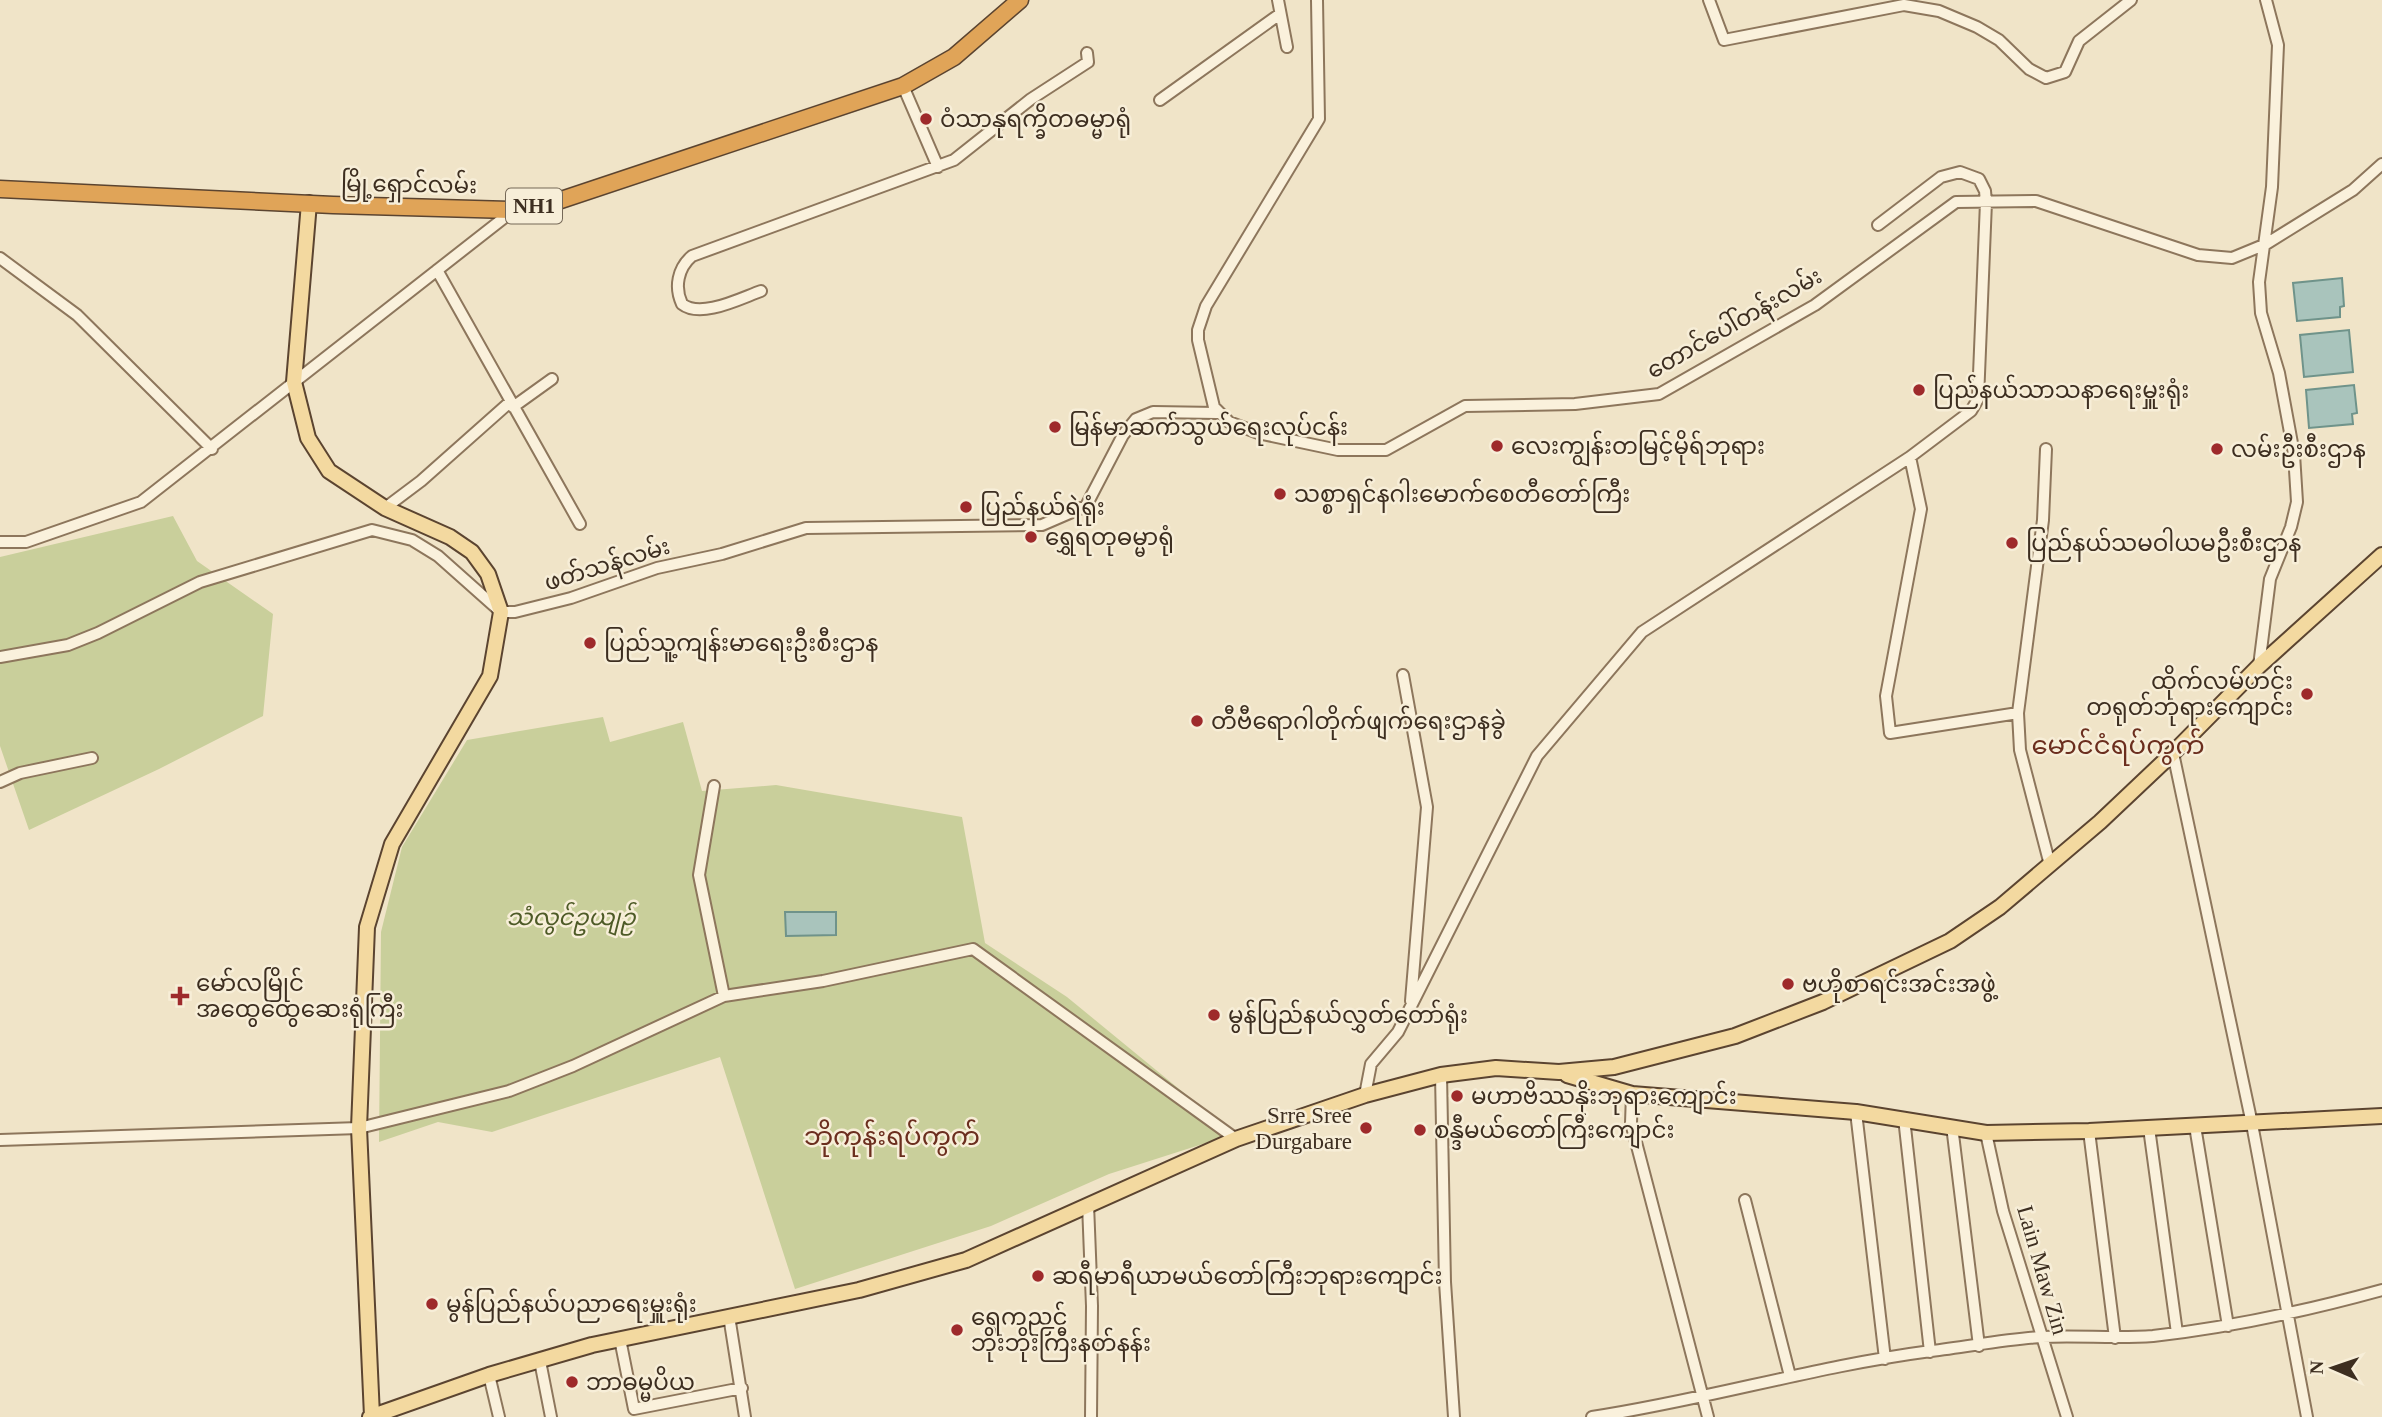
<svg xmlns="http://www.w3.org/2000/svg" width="2382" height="1417" viewBox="0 0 2382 1417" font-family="'Times New Roman','Noto Sans Myanmar',serif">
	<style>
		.green { fill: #c9cf9b }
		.water { fill: #a9c4bc; stroke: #6f938a; stroke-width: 2 }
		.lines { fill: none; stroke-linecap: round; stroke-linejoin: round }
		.minor-casing { stroke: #8d765c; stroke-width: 14 }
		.major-casing { stroke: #5b4430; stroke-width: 18 }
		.highway-casing { stroke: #5b4430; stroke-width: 19 }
		.minor { stroke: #faf1dc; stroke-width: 10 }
		.major { stroke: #f3d9a0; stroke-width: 14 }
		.highway { stroke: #e0a458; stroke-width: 16 }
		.poi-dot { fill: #9e2a2b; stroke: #f7eed8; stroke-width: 2.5 }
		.labels { text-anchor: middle; stroke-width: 5; stroke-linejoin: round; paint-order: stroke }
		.shield { fill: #f7eed8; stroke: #756857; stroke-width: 2 }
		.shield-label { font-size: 21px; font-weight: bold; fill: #3d2e20 }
		.poi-label { font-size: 23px; fill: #3d2e20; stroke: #f7eed8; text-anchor: start }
		.street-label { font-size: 23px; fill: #3d2e20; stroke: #f7eed8 }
		.park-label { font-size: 23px; font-style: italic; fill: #4d5a26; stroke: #f7eed8 }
		.quarter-label { font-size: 26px; fill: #6b2e1e; stroke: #f7eed8 }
	</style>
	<rect width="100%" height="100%" fill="#f0e4c8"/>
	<!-- green -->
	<path class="green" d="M173 516 197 561 273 614 263 716 159 769 29 830 0 746V557Z
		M603 717 610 742 683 722 702 791 776 785 962 817 985 943 1067 997 1234 1134 1109 1174 991 1226 795 1289 720 1057 492 1132 438 1122 379 1142 381 932 402 847 467 740Z"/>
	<!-- water -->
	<path class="water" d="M2342 278 2344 306 2340 307V317L2297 321 2293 283Z
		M2349 330 2353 372 2304 377 2300 335Z
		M2354 385 2357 413 2352 414 2353 424 2309 428 2306 390Z
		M785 912H836V935L786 936Z"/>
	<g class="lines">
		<!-- minor casing -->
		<g class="minor-casing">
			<path id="minor" d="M1278 0 1287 47
				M1317 0 1319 119 1206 306 1198 330V340L1214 407 1229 422 1258 433 1338 450H1386L1465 406 1575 404 1659 394 1815 305 1956 202 2036 201 2198 255 2232 258 2266 244 2353 190 2382 164
				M1709 0 1724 40 1904 5 1939 11 1977 27 1999 40 2029 69 2046 78 2065 72 2079 41 2131 0
				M903 86 938 167
				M1160 100 1280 14
				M0 258 77 315 212 449
				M437 270 580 524
				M761 291C741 298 701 319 682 304 674 287 678 268 692 256L954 160 1031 99 1088 62 1087 53
				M513 407 552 379
				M2046 449 2043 520 2018 713 2020 750 2050 865
				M1910 457 1921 509 1886 696 1890 733 2018 713
				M385 508 421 481 510 402
				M0 542H26L141 502 514 210
				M0 657 68 645 98 633 200 582 372 530 412 540 438 556 501 612H515L571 598 657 568 722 554 806 528 1042 525 1086 506 1123 435 1136 419 1153 412 1217 413
				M2259 666 2270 579 2291 527 2297 502 2294 454 2279 373 2261 313 2259 282 2272 187 2278 45 2266 0
				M1403 675 1427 807 1411 1001
				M2173 753 2252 1124 2307 1417
				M0 782 20 773 92 758
				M714 786 699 875 724 996
				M1441 1075 1445 1282 1454 1417
				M1632 1094 1631 1123 1708 1417
				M1365 1095 1371 1064 1398 1032 1537 756 1642 632 1910 457 1971 411 1978 399 1986 202 1985 191 1979 179 1960 172 1941 177 1878 225
				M1856 1112 1885 1359
				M1904 1118 1930 1352
				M1952 1126 1979 1346
				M2195 1126 2228 1326
				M2149 1128 2177 1333
				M2089 1131 2115 1338
				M1986 1133 2003 1211 2067 1417
				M0 1140 359 1128 509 1091 573 1066 724 996 823 981 973 949 1236 1139
				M1745 1200 1790 1376
				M1088 1204 1092 1306 1091 1417
				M729 1316 745 1417
				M620 1339 634 1409 742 1388
				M540 1361 551 1417
				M489 1375 499 1417
				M1592 1417C1706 1400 1816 1366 1931 1351 1967 1347 2005 1339 2042 1337 2079 1335 2116 1339 2153 1336 2232 1327 2306 1311 2382 1290"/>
		</g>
		<!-- major casing -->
		<g class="major-casing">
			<path id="major" d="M309 203 294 382 308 438 329 471 385 508 450 537 472 552 488 574 501 612 490 676 392 844 367 927 359 1128 372 1416
				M1567 1075 1632 1094 1856 1112 1986 1133 2089 1131 2382 1116
				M370 1417 489 1375 592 1345 859 1290 966 1260 1236 1139 1365 1095 1441 1075 1496 1068 1559 1072 1614 1067 1735 1036 1823 1002 1950 941 2000 907 2100 822 2173 753 2259 666 2382 555"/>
		</g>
		<!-- highway casing -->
		<g class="highway-casing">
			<path id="highway" d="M0 189 333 205 514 210 552 203 903 86 954 57 1020 0"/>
		</g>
		<!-- minor -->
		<use href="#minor" class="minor"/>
		<!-- major -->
		<use href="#major" class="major"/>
		<!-- highway -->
		<use href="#highway" class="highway"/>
	</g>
	<!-- markers -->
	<g class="poi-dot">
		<circle cx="926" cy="119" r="7"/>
		<circle cx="1919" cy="390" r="7"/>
		<circle cx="1055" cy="427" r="7"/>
		<circle cx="1497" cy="446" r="7"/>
		<circle cx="2217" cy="449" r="7"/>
		<circle cx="1280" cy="494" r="7"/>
		<circle cx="966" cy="507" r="7"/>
		<circle cx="1031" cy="537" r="7"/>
		<circle cx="2012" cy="543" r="7"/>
		<circle cx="590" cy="643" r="7"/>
		<circle cx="2307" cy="694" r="7"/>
		<circle cx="1197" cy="721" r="7"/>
		<circle cx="1788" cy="984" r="7"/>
		<path d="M176.5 985.5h7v7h7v7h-7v7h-7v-7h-7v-7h7z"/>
		<circle cx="1214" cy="1015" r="7"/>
		<circle cx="1457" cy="1096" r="7"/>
		<circle cx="1366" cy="1128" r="7"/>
		<circle cx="1420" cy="1130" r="7"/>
		<circle cx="1038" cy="1276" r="7"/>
		<circle cx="432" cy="1304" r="7"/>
		<circle cx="957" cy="1330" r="7"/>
		<circle cx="572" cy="1382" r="7"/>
	</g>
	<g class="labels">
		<!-- shield labels -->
		<rect class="shield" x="506" y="188.5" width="56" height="35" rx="5"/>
		<g class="shield-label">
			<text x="534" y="213">NH1</text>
		</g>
		<!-- poi labels -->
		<g class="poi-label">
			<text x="940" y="127">ဝံသာနုရက္ခိတဓမ္မာရုံ</text>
			<text x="1933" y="398">ပြည်နယ်သာသနာရေးမှူးရုံး</text>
			<text x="1069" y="435">မြန်မာဆက်သွယ်ရေးလုပ်ငန်း</text>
			<text x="1511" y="454">လေးကျွန်းတမြင့်မိုရ်ဘုရား</text>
			<text x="2231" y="457">လမ်းဦးစီးဌာန</text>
			<text x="1294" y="502">သစ္စာရှင်နဂါးမောက်စေတီတော်ကြီး</text>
			<text x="980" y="515">ပြည်နယ်ရဲရုံး</text>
			<text x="1045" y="545">ရွှေရတုဓမ္မာရုံ</text>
			<text x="2026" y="551">ပြည်နယ်သမဝါယမဦးစီးဌာန</text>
			<text x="604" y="651">ပြည်သူ့ကျန်းမာရေးဦးစီးဌာန</text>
			<text x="2293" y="689" text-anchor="end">ထိုက်လမ်ဟင်း<tspan x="2293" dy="26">တရုတ်ဘုရားကျောင်း</tspan></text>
			<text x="1211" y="729">တီဗီရောဂါတိုက်ဖျက်ရေးဌာနခွဲ</text>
			<text x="196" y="991">မော်လမြိုင်<tspan x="196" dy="26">အထွေထွေဆေးရုံကြီး</tspan></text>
			<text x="1802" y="992">ဗဟိုစာရင်းအင်းအဖွဲ့</text>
			<text x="1228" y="1023">မွန်ပြည်နယ်လွှတ်တော်ရုံး</text>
			<text x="1471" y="1104">မဟာဗိဿနိုးဘုရားကျောင်း</text>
			<text x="1352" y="1123" text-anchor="end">Srre Sree<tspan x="1352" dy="26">Durgabare</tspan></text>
			<text x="1434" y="1138">စန္ဒီမယ်တော်ကြီးကျောင်း</text>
			<text x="1052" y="1284">ဆရီမာရီယာမယ်တော်ကြီးဘုရားကျောင်း</text>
			<text x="446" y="1312">မွန်ပြည်နယ်ပညာရေးမှူးရုံး</text>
			<text x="971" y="1325">ရွှေကညင်<tspan x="971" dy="26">ဘိုးဘိုးကြီးနတ်နန်း</tspan></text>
			<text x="586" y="1390">ဘာဓမ္မပိယ</text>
		</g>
		<!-- street labels -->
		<g class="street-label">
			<text transform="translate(409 184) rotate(1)" y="8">မြို့ရှောင်လမ်း</text>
			<text transform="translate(1734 323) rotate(-30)" y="8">တောင်ပေါ်တန်းလမ်း</text>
			<text transform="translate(607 564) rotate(-17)" y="8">ဖတ်သန်လမ်း</text>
			<text transform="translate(2043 1270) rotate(74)" y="8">Lain Maw Zin</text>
		</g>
		<!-- park labels -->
		<g class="park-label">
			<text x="571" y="925">သံလွင်ဥယျဉ်</text>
		</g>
		<!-- quarter labels -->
		<g class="quarter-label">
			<text x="2118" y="754">မောင်ငံရပ်ကွက်</text>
			<text x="892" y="1145">ဘိုကုန်းရပ်ကွက်</text>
		</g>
	</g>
	<!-- north arrow -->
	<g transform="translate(2333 1368) rotate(272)" stroke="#f7eed8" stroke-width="5" paint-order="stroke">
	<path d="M0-5L12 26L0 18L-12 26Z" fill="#3d2e20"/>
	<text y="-10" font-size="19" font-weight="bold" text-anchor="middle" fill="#3d2e20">N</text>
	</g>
</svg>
